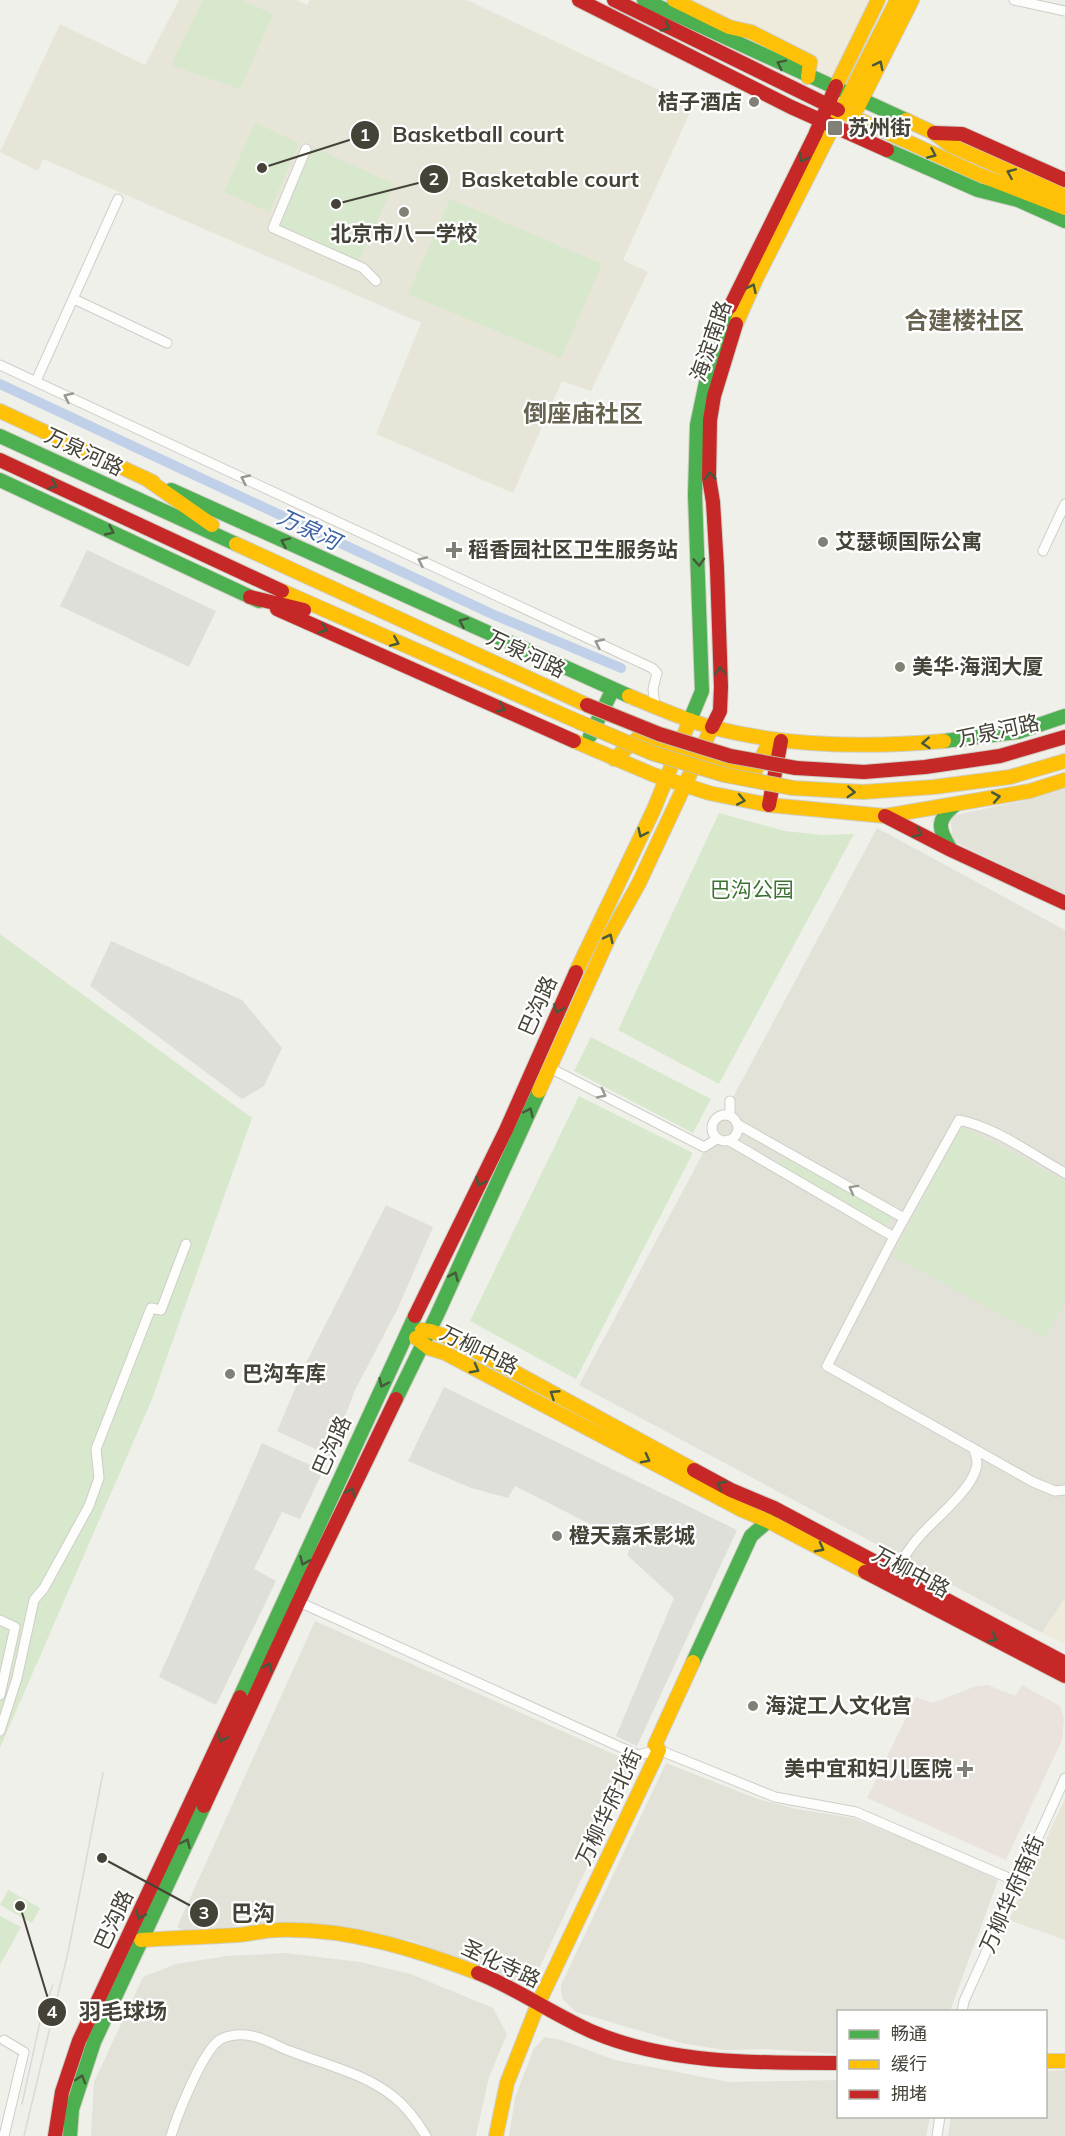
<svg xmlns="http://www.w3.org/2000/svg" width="1065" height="2136" viewBox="0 0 1065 2136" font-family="Mulish,'Noto Sans SC',sans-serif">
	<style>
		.residential { fill: #e3e2d9 }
		.commercial { fill: #eeebdc }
		.industrial { fill: #e0dfd9 }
		.education { fill: #e6e5d7 }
		.medical { fill: #eae2dc }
		.green { fill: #d8e8cd }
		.parking { fill: #dfdfda }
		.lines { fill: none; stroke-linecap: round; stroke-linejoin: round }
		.canal { stroke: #c0d0e9; stroke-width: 10 }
		.street-casing { stroke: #cecec8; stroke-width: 11 }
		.fast-casing { stroke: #cecec3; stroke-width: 16 }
		.slow-casing { stroke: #cecec3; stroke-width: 16 }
		.jam-casing { stroke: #cecec3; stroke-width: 16 }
		.street { stroke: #fdfdfc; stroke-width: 9 }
		.fast { stroke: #4caf50; stroke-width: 14 }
		.slow { stroke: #ffc107; stroke-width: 14 }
		.jam { stroke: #c62828; stroke-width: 14 }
		.tram { stroke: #d9d9d8; stroke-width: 1.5 }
		.slow-bridge-casing { stroke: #c5c1a9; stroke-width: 16; stroke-linecap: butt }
		.jam-bridge-casing { stroke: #c5c1a9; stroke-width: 16; stroke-linecap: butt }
		.slow-bridge { stroke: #ffc107; stroke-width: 14 }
		.jam-bridge { stroke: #c62828; stroke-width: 14 }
		.oneway { stroke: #46593d }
		.oneway2 { stroke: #989790 }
		.poi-dot { fill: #818076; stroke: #fff; stroke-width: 2 }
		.labels { text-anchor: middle; stroke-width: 4.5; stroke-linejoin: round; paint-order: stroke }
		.poi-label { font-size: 21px; font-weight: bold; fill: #454338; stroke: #fff; text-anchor: start }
		.street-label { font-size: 21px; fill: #454338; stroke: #fff }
		.park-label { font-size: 21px; fill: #3b7131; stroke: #fff }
		.water-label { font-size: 22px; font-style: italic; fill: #3c62a6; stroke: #fff }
		.quarter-label { font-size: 24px; font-weight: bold; fill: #676350; stroke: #fff }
		.leader { fill: none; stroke: #454338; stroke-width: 2 }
		.callout-dot { fill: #454338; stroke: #fff; stroke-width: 2 }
		.mark-label { font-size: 18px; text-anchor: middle; font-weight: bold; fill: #fff }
		.callout-label { font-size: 22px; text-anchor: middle; font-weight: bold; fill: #454338; stroke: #fff; stroke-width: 4.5; stroke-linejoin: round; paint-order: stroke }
	</style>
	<rect width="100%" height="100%" fill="#f0f0ea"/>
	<!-- residential -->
	<path class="residential" d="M1065 789V895L953 841 950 816 1036 798Z
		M877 828 1065 930V1598L1042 1633 579 1385Z
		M315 1621 636 1764 534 1979 509 1980 413 1941 322 1924H254L187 1932 177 1927Z
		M666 1763 758 1799 796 1809 853 1818 938 1852 998 1880 950 2011 838 2012V2054L766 2049 725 2050 685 2044 576 2012 562 1998 561 1985Z
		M286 1953 360 1962 411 1974 493 2008 507 2034 489 2077 476 2136H91L94 2082 143 1977 176 1964 227 1956Z
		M545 2037 561 2040 615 2060 729 2082 838 2080V2116L930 2117 926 2136H509L515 2098 534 2048Z
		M1065 2070V2136H948L951 2117 1046 2116V2071Z"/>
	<!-- commercial -->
	<path class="commercial" d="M644 0H878L834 89Z
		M1065 1598V1644L1042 1633Z"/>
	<!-- industrial -->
	<path class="industrial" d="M386 1205 433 1227 398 1308 355 1390 330 1456 277 1431 306 1363Z"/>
	<!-- education -->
	<path class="education" d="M179 0H296L307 5 310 0H467L693 106 623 260 648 272 591 391 562 381 513 493 376 434 421 323 43 159 38 171 0 152 60 24 145 65Z
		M1065 1798V1940L1009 1920Z"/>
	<!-- medical -->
	<path class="medical" d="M988 1685 1015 1696 1022 1685 1060 1706 1064 1719 1062 1740 1006 1860 867 1798 916 1697 933 1703 976 1686Z"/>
	<!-- green -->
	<path class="green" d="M203 0H241L273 14 240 89 171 65Z
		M255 123 299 143 269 212 224 192Z
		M313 147 394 184 359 261 278 224Z
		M450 199 602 264 561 358 408 294Z
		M719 813 785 831 823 835 854 834 719 1084 618 1030Z
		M0 934 252 1118 152 1399 0 1748Z
		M591 1037 711 1099 693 1133 574 1071Z
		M579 1096 693 1153 576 1379 470 1321Z
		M962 1126 1065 1181V1302L1045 1338 892 1256Z
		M785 1154 893 1216 886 1227 778 1165Z
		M8 1890 40 1908 32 1923 0 1905Z
		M0 1916 21 1927 0 1965Z"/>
	<!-- parking -->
	<path class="parking" d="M87 550 216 611 189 667 60 606Z
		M111 941 242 1000 282 1048 264 1086 242 1099 90 986Z
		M444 1387 737 1530 637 1746 616 1736 674 1598 627 1555 631 1545 515 1486 508 1498 471 1488 408 1461Z
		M262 1443 323 1471 300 1519 282 1512 254 1569 276 1581 216 1705 159 1677Z"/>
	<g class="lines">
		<!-- canal -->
		<path class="canal" d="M0 384 492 614 621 668"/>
		<!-- street casing -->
		<g class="street-casing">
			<path id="street" d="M1014 0 1065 11
				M306 149 273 228 363 268 376 281
				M74 299 167 343
				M0 365 652 668 657 673 653 689 655 707
				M36 381 118 199
				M1043 551 1065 504
				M550 1068 704 1147 717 1139
				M730 1101V1115
				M712 1128a13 13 0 1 1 26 0a13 13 0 1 1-26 0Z
				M737 1124 904 1218
				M728 1140 894 1237
				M1065 1173C1031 1154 997 1128 959 1120L894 1237 827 1366 1033 1482 1055 1491 1065 1490
				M895 1573C902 1560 909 1548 919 1537 934 1519 976 1487 977 1463 977 1459 975 1453 974 1449
				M299 1602 638 1755 659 1750 775 1797 856 1812 1018 1882
				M0 1620 15 1627 0 1695
				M0 1731 17 1678 34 1600 44 1588 89 1506 99 1478 96 1449 151 1308 161 1310 186 1244
				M962 2012 964 2001 1065 1778
				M4 2040 24 2052 4 2136
				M171 2136C177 2116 203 2049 221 2039 230 2035 242 2034 252 2036 265 2038 278 2047 290 2051 326 2065 364 2073 394 2097 408 2108 417 2121 426 2136
				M937 2136 940 2116"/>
		</g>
		<!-- fast casing -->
		<g class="fast-casing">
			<path id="fast" d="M644 0 906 120
				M887 150 978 190 1018 200 1065 221
				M0 436 236 544
				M0 480 259 601
				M171 490 629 696
				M690 720 702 691 695 495 697 425 709 368 730 307
				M590 736 613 689
				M944 741 1018 732 1065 716
				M950 848C938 828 936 820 955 805
				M396 1399 437 1315 539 1091
				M693 1662 751 1536 768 1521 771 1514
				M240 1697 415 1316
				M70 2136 72 2109 94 2042 204 1806"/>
		</g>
		<!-- slow casing -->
		<g class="slow-casing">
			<path id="slow" d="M674 0 729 27 751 32 810 62 808 77
				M836 86 878 0
				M858 107 912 0
				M838 110 980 175 1065 208
				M906 120 934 133 950 145 1065 196
				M736 324 757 277 897 0
				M0 411 153 482
				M145 478 212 525
				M236 544 587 705
				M282 591 579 722
				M629 696C656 707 682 719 711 727 786 747 866 748 944 741
				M574 741 654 775 709 793 769 805 885 816 1030 791 1065 780
				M614 759 638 738 698 758 755 771 771 739
				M793 788 863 792 934 787 1010 777 1065 761
				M576 972 654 809 690 720
				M539 1091 610 935 639 883 712 727
				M422 1330 430 1331 454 1339 694 1470
				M416 1338 429 1348 445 1353 742 1510 768 1521 865 1572
				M141 1940C173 1938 205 1937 237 1935 251 1934 264 1930 278 1930 348 1928 414 1949 478 1973
				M1046 2061H1065
				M496 2136 507 2083 538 2004 659 1750 655 1745 693 1662"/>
		</g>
		<!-- jam casing -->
		<g class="jam-casing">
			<path id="jam" d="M579 0 791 107 887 150
				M614 0 838 110
				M934 133 962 134 1065 180
				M730 307 815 135 836 86
				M0 460 282 591
				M250 597 304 610
				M277 609 574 741
				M712 727 720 711 721 687 717 568 713 502 709 478 710 420 714 396 736 324
				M796 768 864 772 925 767 1000 756 1065 737
				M769 805 781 741
				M885 816 951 850 1065 903
				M415 1316 506 1130 576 972
				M694 1470 731 1490 774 1508 1065 1663
				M865 1572 1065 1676
				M204 1806 312 1573 396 1399
				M478 1973C518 1989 554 2015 593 2032 669 2064 757 2063 838 2063
				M55 2136 62 2092 79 2041 240 1697"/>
		</g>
		<!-- street -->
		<use href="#street" class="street"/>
		<!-- fast -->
		<use href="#fast" class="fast"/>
		<!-- slow -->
		<use href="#slow" class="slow"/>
		<!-- jam -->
		<use href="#jam" class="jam"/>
		<!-- tram -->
		<path class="tram" d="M22 2104 42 2013 53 1985
			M24 2136 69 1948 103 1773"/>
		<!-- slow-bridge casing -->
		<g class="slow-bridge-casing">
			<path id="slow-bridge" d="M579 722 652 753 725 775 793 788"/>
		</g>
		<!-- jam-bridge casing -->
		<g class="jam-bridge-casing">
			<path id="jam-bridge" d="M587 705 659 734 730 756 796 768"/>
		</g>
		<!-- slow-bridge -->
		<use href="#slow-bridge" class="slow-bridge"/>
		<!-- jam-bridge -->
		<use href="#jam-bridge" class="jam-bridge"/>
	</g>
	<!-- one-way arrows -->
	<defs><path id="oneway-chevron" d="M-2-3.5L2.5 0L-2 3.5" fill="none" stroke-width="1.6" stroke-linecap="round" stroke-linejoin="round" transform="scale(1.5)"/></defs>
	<g class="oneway">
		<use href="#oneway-chevron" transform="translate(666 27) rotate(27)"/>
		<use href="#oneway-chevron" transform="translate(781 64) rotate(-154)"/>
		<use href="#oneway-chevron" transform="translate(879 65) rotate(-63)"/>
		<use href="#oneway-chevron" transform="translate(932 154) rotate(24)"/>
		<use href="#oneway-chevron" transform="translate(803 158) rotate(117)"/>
		<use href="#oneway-chevron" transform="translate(1011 173) rotate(-157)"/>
		<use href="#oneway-chevron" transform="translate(752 288) rotate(-65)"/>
		<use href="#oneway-chevron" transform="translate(710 476) rotate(-94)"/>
		<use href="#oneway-chevron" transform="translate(53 485) rotate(25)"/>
		<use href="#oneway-chevron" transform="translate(110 531) rotate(25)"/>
		<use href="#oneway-chevron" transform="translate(285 542) rotate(-156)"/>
		<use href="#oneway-chevron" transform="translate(699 562) rotate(87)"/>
		<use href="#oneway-chevron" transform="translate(463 622) rotate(-156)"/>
		<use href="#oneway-chevron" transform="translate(323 629) rotate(24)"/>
		<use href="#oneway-chevron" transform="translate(395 642) rotate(23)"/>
		<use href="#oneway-chevron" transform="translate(720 671) rotate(-92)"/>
		<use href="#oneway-chevron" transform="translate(501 708) rotate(24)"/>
		<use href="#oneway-chevron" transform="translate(926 743) rotate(176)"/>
		<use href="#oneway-chevron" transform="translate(851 792) rotate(4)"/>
		<use href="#oneway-chevron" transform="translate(996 797) rotate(-10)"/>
		<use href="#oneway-chevron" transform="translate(741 800) rotate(11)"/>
		<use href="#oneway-chevron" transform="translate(642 833) rotate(115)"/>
		<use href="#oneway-chevron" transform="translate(918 833) rotate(26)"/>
		<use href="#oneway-chevron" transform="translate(609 938) rotate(-64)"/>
		<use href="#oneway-chevron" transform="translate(558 1009) rotate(113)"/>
		<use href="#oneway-chevron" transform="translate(529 1112) rotate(-65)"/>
		<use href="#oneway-chevron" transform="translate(480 1182) rotate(116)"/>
		<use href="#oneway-chevron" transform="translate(454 1276) rotate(-66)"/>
		<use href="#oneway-chevron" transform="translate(475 1369) rotate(28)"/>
		<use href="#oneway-chevron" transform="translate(383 1383) rotate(115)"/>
		<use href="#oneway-chevron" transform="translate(554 1394) rotate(-147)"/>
		<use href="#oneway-chevron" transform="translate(646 1459) rotate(28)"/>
		<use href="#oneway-chevron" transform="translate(721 1485) rotate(-152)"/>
		<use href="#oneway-chevron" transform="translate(351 1492) rotate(-65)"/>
		<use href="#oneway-chevron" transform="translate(820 1548) rotate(28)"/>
		<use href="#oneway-chevron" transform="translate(304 1561) rotate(114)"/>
		<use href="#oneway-chevron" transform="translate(993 1638) rotate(28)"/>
		<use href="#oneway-chevron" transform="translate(268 1667) rotate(-65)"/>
		<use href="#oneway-chevron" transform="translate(222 1738) rotate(115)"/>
		<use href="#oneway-chevron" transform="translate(186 1843) rotate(-65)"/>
		<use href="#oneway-chevron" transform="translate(140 1915) rotate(115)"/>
		<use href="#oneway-chevron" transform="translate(81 2079) rotate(-73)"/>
	</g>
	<g class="oneway2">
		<use href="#oneway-chevron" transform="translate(68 397) rotate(-155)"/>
		<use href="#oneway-chevron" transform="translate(245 479) rotate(-155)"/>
		<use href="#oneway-chevron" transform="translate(422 561) rotate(-155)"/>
		<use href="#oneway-chevron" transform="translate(599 643) rotate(-155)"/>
		<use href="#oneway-chevron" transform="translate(602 1094) rotate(27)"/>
		<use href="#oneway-chevron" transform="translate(853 1189) rotate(-151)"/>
	</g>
	<!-- markers -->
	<g class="poi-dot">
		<circle cx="754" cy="102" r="6"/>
		<rect x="827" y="120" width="16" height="16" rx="3"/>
		<circle cx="404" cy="212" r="6"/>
		<circle cx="823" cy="542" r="6"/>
		<path d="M451 541h6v6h6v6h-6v6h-6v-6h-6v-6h6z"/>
		<circle cx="900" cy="667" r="6"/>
		<circle cx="230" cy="1374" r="6"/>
		<circle cx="557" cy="1536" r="6"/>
		<circle cx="753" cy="1706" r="6"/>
		<path d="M962 1760h6v6h6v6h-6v6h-6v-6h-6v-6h6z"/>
	</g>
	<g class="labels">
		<!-- poi labels -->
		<g class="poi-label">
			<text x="742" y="109" text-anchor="end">桔子酒店</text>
			<text x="848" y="135">苏州街</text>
			<text x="404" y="241" text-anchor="middle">北京市八一学校</text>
			<text x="835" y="549">艾瑟顿国际公寓</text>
			<text x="468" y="557">稻香园社区卫生服务站</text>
			<text x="912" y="674">美华·海润大厦</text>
			<text x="242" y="1381">巴沟车库</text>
			<text x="569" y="1543">橙天嘉禾影城</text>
			<text x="765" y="1713">海淀工人文化宫</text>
			<text x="952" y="1776" text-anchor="end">美中宜和妇儿医院</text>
		</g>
		<!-- street labels -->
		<g class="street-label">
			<text transform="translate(711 341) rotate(-71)" y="7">海淀南路</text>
			<text transform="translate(84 452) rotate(25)" y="7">万泉河路</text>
			<text transform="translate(526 654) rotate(25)" y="7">万泉河路</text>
			<text transform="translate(998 731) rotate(-12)" y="7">万泉河路</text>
			<text transform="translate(538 1006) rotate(-66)" y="7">巴沟路</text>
			<text transform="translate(479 1350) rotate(26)" y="7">万柳中路</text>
			<text transform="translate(332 1446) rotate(-66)" y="7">巴沟路</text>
			<text transform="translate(911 1572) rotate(28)" y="7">万柳中路</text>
			<text transform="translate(609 1807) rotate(-65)" y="7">万柳华府北街</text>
			<text transform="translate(1012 1894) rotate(-66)" y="7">万柳华府南街</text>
			<text transform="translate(114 1920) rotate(-65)" y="7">巴沟路</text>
			<text transform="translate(501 1964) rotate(25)" y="7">圣化寺路</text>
		</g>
		<!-- park labels -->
		<g class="park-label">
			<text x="752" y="897">巴沟公园</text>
		</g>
		<!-- water labels -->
		<g class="water-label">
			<text transform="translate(309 529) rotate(25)" y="8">万泉河</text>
		</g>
		<!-- quarter labels -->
		<g class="quarter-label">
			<text x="964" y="329">合建楼社区</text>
			<text x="583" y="422">倒座庙社区</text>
		</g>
	</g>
	<!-- callouts -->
	<path class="leader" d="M262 168L365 135M336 204L434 179M102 1858L204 1913M20 1906L52 2012"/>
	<g class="callout-dot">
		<circle cx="262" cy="168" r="6"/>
		<circle cx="336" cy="204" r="6"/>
		<circle cx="102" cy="1858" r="6"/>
		<circle cx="20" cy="1906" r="6"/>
		<circle cx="365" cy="135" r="15"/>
		<circle cx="434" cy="179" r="15"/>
		<circle cx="204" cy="1913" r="15"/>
		<circle cx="52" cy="2012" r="15"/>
	</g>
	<g class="mark-label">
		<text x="365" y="141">1</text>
		<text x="434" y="185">2</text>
		<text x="204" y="1919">3</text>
		<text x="52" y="2018">4</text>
	</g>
	<g class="callout-label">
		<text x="478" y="142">Basketball court</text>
		<text x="550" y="187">Basketable court</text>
		<text x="253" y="1921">巴沟</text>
		<text x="123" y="2019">羽毛球场</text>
	</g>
	<!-- legend -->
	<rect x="837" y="2010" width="210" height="108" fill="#ffffff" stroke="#b5b4af" stroke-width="1.5"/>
	<rect x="849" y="2030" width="30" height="9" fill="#4caf50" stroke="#b5b4af" stroke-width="1.5"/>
	<text x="891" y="2040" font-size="18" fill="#454338">畅通</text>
	<rect x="849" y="2060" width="30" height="9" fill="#ffc107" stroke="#b5b4af" stroke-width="1.5"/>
	<text x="891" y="2070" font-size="18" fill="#454338">缓行</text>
	<rect x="849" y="2090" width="30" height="9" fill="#c62828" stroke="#b5b4af" stroke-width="1.5"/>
	<text x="891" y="2100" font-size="18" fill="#454338">拥堵</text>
</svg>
